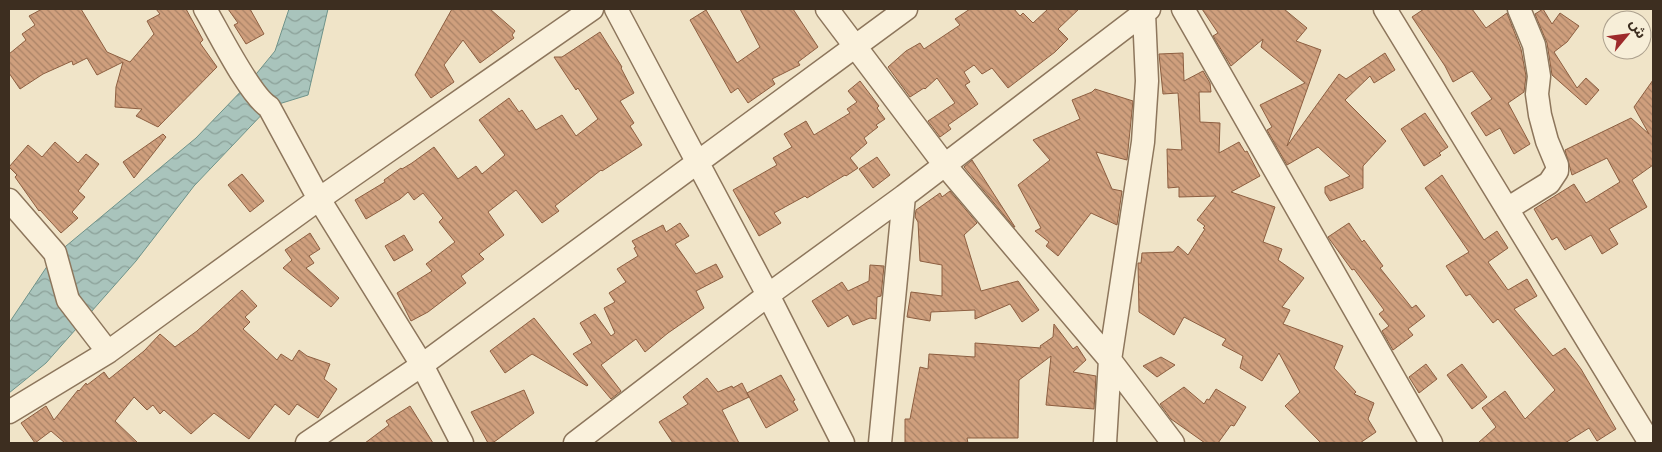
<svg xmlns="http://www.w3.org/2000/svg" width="1662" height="452" viewBox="0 0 1662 452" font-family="'Zilla Slab','Noto Sans Arabic',serif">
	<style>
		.water { fill: url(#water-waves); stroke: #6f938a }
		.building { fill: url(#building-back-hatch); stroke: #8d5f41 }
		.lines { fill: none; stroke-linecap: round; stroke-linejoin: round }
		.minor-casing { stroke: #8d765c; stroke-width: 25 }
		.minor { stroke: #faf1dc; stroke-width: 22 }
	</style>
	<defs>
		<pattern id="water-waves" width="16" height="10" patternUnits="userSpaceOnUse" patternTransform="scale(1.25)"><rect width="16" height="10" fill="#a9c4bc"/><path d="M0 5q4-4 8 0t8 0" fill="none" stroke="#8ba098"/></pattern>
		<pattern id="building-back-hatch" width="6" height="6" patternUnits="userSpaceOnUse" patternTransform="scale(1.25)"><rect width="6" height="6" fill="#cf9f7d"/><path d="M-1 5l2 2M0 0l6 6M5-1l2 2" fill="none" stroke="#a98266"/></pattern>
	</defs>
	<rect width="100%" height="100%" fill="#f0e4c8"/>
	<!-- water -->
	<path class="water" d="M289 9H328L308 95 269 107 194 186 136 261 46 363 9 393V323L54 256 196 138 248 84 275 51Z"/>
	<!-- building -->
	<path class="building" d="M42 9H81L107 52 130 62 154 34 147 21 160 14 156 9H186L203 40 200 43 217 67 158 127 136 116 142 109 115 107 116 87 123 62 97 75 87 58 73 65 72 61 43 74 20 89 9 73V54L26 40 22 34 35 25 29 16Z
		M228 9H250L264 34 246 44 234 25 238 23Z
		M452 9H490L515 31 512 35 514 38 480 63 463 40 444 65 454 82 431 98 415 75Z
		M740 9H793L818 47 798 62 800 65 772 79 775 84 748 103 738 88 731 93 690 20 706 10 737 63 760 47Z
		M970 9H1014L1020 16 1023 13 1033 23 1048 9H1079L1058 29 1068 39 1055 52 1008 88 992 68 982 74 974 65 964 72 970 82 965 85 978 104 948 125 951 129 940 137 928 121 955 103 937 78 925 89 924 88 910 97 888 67 906 51 920 43 924 49 960 25 955 19Z
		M1202 9H1284L1307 28 1296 41 1321 50 1287 146 1339 74 1346 79 1385 53 1395 70 1374 83 1370 76 1345 100 1386 141 1363 166V188L1330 201 1325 193V187L1350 176 1318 147 1287 165 1267 130 1272 127 1260 105 1305 83 1261 47 1263 39 1231 66 1213 36 1218 33Z
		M1424 9H1472L1486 28 1507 13 1521 49 1526 76 1524 92 1508 103 1530 144 1514 154 1500 128 1486 136 1471 113 1492 99 1472 71 1453 82 1445 66 1412 17Z
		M1543 9 1552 24 1560 13 1579 26 1567 42 1554 52 1577 88 1586 78 1599 90 1586 105 1552 75 1547 43 1535 14Z
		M600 32 622 67 621 68 634 93 620 101 634 123 630 126 642 145 602 171 601 170 555 206 559 211 542 223 516 190 488 212 504 235 479 254 484 259 461 276 466 283 428 312 411 321 397 293 432 271 426 264 455 242 439 222 443 218 423 193 414 200 408 192 400 199 366 219 355 200 385 182 384 180 401 168 402 169 412 163 434 147 458 179 476 166 482 174 505 155 479 120 509 98 519 112 522 110 536 130 562 115 576 136 598 119 578 88 576 90 554 57H562Z
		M1183 53 1184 81 1203 71 1210 83 1211 92H1199L1200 122 1220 123 1219 153 1239 142 1245 152 1247 151 1260 176 1231 192 1275 207 1263 242 1282 249 1278 260 1304 278 1282 307 1290 310 1283 324 1343 346 1334 368 1356 392 1354 394 1374 403 1368 419 1376 432 1360 443H1321L1285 406 1300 392 1279 353 1262 381 1240 368 1243 356 1222 345 1226 339 1184 317 1174 335 1139 312 1138 263H1141L1142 253 1173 252 1178 246 1188 255 1205 229 1203 228 1205 226 1197 220 1216 196 1179 197V187L1168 188 1167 149 1182 150 1178 93 1163 94 1159 54Z
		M1653 80V165L1632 180 1647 207 1609 229 1618 244 1602 254 1591 235 1565 250 1557 237 1552 240 1534 209 1574 184 1586 203 1620 182 1607 158 1572 175 1565 150 1631 118 1649 134 1634 107Z
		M860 81 879 106 877 108 885 119 876 125 878 127 864 138 867 143 850 158 858 168 846 176 845 175 807 198 805 196 774 213 781 223 759 236 733 190 777 165 773 158 792 147 784 134 806 121 814 135 850 113 847 109 857 102 848 91Z
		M1095 89 1133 101 1127 160 1096 152 1112 189 1122 191 1117 225 1091 213 1058 256 1046 246 1049 242 1035 231 1041 228 1018 185 1050 160 1033 140 1080 119 1072 100 1092 92Z
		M1425 113 1448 147 1439 153 1441 155 1424 166 1401 129Z
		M163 134 166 137 134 178 123 162Z
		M55 142 77 162 78 163 86 154 99 164 78 191 85 197 72 212 78 218 61 233 40 210 39 211 15 177 17 175 9 167 28 145 42 157Z
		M877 157 890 175 873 188 859 169Z
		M972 160 1015 227H1014L964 167Z
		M242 174 264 201 250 212 228 185Z
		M1442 175 1484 240 1497 231 1508 248 1488 262 1508 290 1527 279 1537 296 1514 309 1553 356 1565 348 1581 369 1616 429 1597 441 1589 428 1565 443H1478L1496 427 1482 408 1505 391 1525 419 1555 390 1498 319 1493 323 1470 294 1466 296 1446 266 1469 252 1425 188Z
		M950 191 977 223 964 235 981 291 1018 281 1039 310 1022 322 1010 304 975 319V310L931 312 930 321 907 317 911 292 942 296V265L920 261 918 222 915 217 916 210 940 193 942 197Z
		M680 223 689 236 675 244 696 274 716 264 723 277 696 291 704 308 668 333 645 352 636 339 601 365 621 391 611 399 573 354 592 343 580 323 595 314 611 336 615 333 604 308 615 302 609 293 626 282 617 269 638 256 634 248 636 247 632 241 663 225 666 232Z
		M1349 223 1362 242 1364 240 1383 266 1380 268 1412 308 1416 305 1425 316 1408 329 1413 335 1393 350 1382 331 1389 326 1379 314 1384 310 1354 269 1352 270 1328 237Z
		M310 233 320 249 309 256 314 263 306 268 339 298 331 307 283 268 292 260 285 250Z
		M404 235 413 250 394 261 385 246Z
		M870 265 884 266 881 296 877 297 876 319 870 318 853 325 848 315 828 327 812 301 842 282 848 291 869 281Z
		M242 290 257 306 245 317 250 322 243 329 277 360 281 354 292 361 299 350 307 356 330 364 324 379 337 389 318 418 297 404 289 415 275 404 249 439 214 413 191 434 164 410 160 414 153 405 147 410 134 397 115 421 138 443H65L51 431 35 443 21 423 46 406 54 420 78 390 79 391 86 383 87 385 104 372 109 379 144 351 160 334 175 347 197 331Z
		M534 318 588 385 587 386 532 354 505 373 490 351Z
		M1054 324 1073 349 1077 346 1086 360 1073 372 1096 376 1094 409 1046 405 1051 356 1019 380 1018 438H967L968 443H905V419H910L920 367 928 369 929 354 975 357V343L1041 348 1040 346 1053 337Z
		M1161 357 1175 365 1157 377 1143 366Z
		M1426 364 1437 379 1419 393 1409 377Z
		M1462 364 1487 397 1472 409 1447 375Z
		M781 375 795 400 793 401 798 410 766 428 747 393Z
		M707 378 718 392 732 386 733 388 742 383 749 397 722 410 739 443H673L659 422 688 404 683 397Z
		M1184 387 1204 404 1207 399 1209 400 1216 389 1246 407 1234 426 1231 425 1218 443H1205L1171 419 1160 404Z
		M524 390 534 413 494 442 488 443 471 412Z
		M410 406 433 443H365L389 425 386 421Z"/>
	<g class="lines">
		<!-- minor casing -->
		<g class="minor-casing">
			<path id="minor" d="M205 9C218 31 250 96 269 107L319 199 422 365 462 443
				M827 9 944 164 1110 360 1173 443
				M1183 9 1431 443
				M1385 9 1650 443
				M9 200 55 253 68 300 108 352
				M1507 209 1549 183 1557 171V165L1547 141 1540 115 1537 94 1539 76 1534 45 1519 9
				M9 412 108 352 319 199 592 9
				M307 443 422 365 906 9
				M575 443 768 295 616 9
				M843 443 768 295 904 196 1149 9
				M880 443 904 196
				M1105 443 1110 360 1143 142 1147 81 1144 13"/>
		</g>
		<!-- minor -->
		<use href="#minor" class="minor"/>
	</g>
	<!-- border -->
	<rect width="1662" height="452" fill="none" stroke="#3d2e20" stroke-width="20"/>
	<!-- north arrow -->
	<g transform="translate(1627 35) rotate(61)"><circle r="24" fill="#f7eed8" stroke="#ada18e"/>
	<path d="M0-4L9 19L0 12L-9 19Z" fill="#9e2a2b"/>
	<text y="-8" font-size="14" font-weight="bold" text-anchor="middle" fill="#3d2e20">ش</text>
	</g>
</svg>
